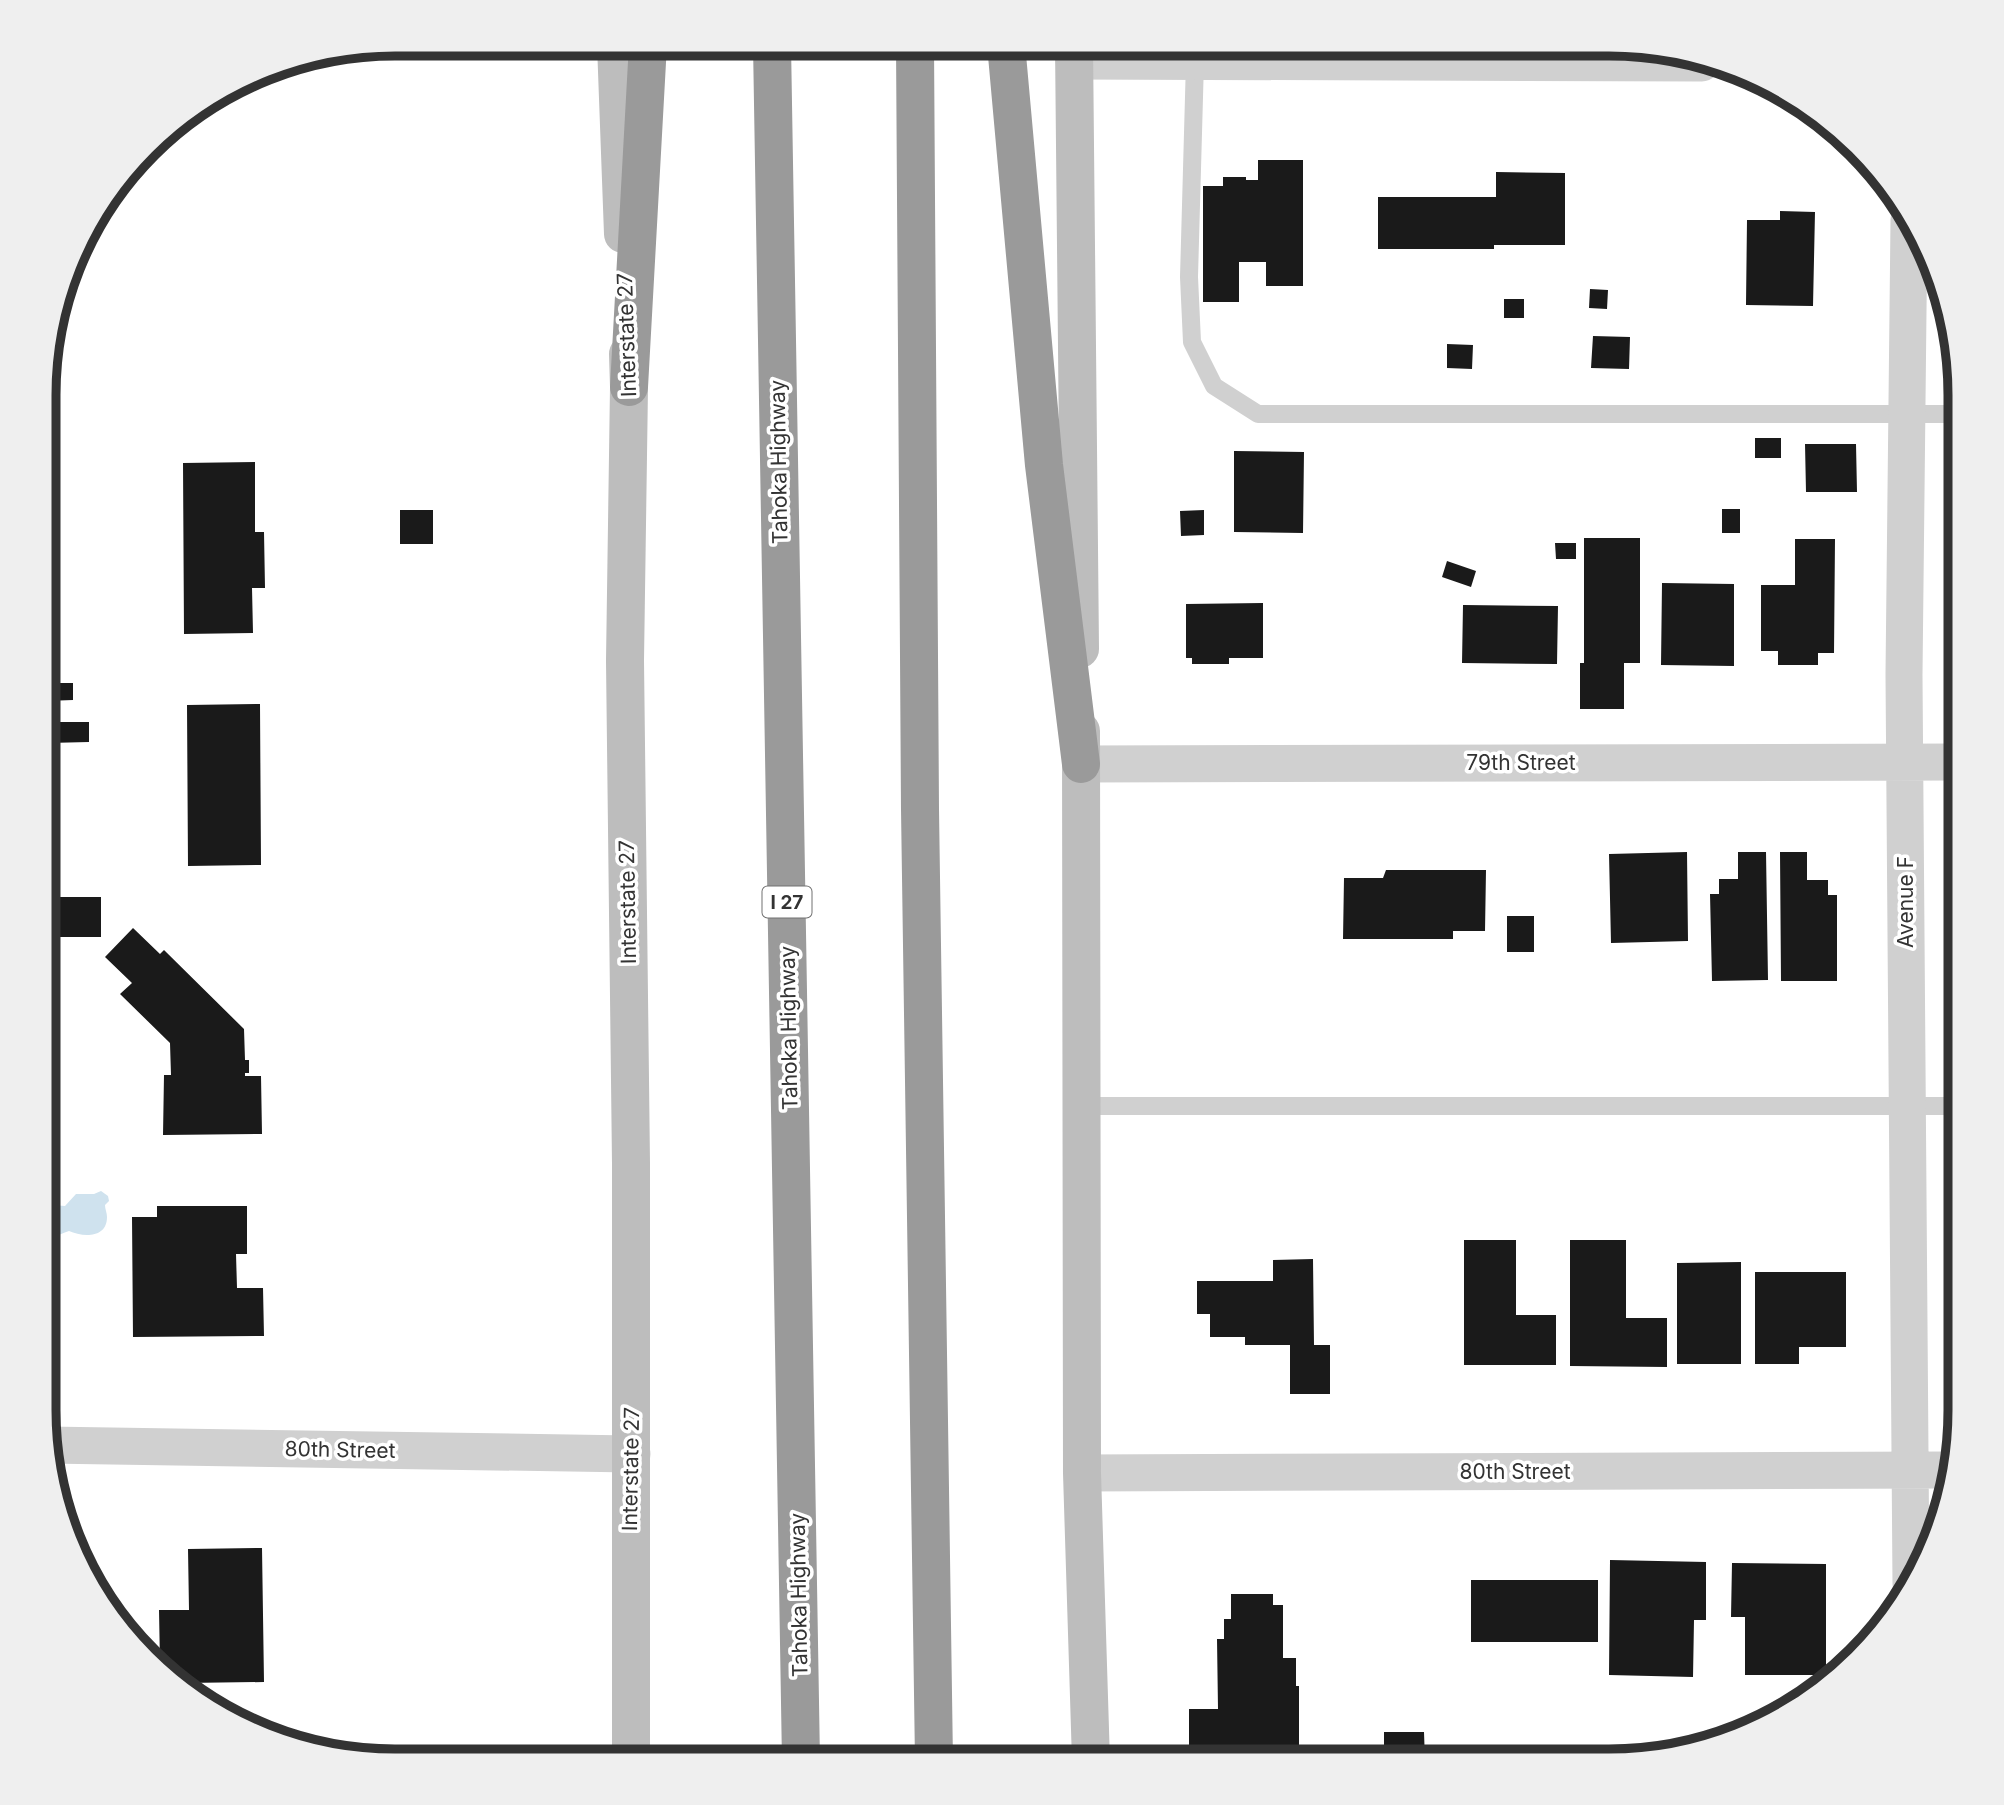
<svg xmlns="http://www.w3.org/2000/svg" width="2004" height="1805" viewBox="0 0 2004 1805" font-family="Inter,sans-serif">
	<style>
		.water { fill: #cfe2ee }
		.building { fill: #1a1a1a }
		.lines { fill: none; stroke-linecap: round; stroke-linejoin: round }
		.lane { stroke: #d0d0d0; stroke-width: 18 }
		.street { stroke: #d0d0d0; stroke-width: 37 }
		.secondary { stroke: #bdbdbd; stroke-width: 38 }
		.highway { stroke: #9a9a9a; stroke-width: 38 }
		.labels { text-anchor: middle; stroke-width: 7; stroke-linejoin: round; paint-order: stroke }
		.shield { fill: #fff; stroke: #707070; stroke-width: 2 }
		.shield-label { font-size: 19px; font-weight: bold; fill: #333 }
		.street-label { font-size: 21px; fill: #333; stroke: #fff }
		.rim { fill: none; stroke: #333; stroke-width: 9 }
	</style>
	<rect width="100%" height="100%" fill="#fff"/>
	<!-- water -->
	<path class="water" d="M101 1191 108 1196 109 1201 105 1205C105 1209 107 1213 107 1217 107 1239 82 1237 69 1231 61 1234 53 1238 45 1234V1207L52 1205 65 1206 76 1194H94Z"/>
	<!-- building -->
	<path class="building" d="M1258 160H1303V286H1266V262H1239V302H1203V186H1223V177H1246V180H1258Z
		M1496 172 1565 173V245H1494V249H1378V197H1496Z
		M1780 211 1815 212 1813 306 1746 305 1747 220H1780Z
		M1590 289 1608 290 1607 309 1589 308Z
		M1504 299H1524V318H1504Z
		M1593 336 1630 337 1629 369 1591 368Z
		M1447 344 1473 345 1472 369 1447 368Z
		M1755 438H1781V458H1755Z
		M1805 444H1856L1857 492H1806Z
		M1234 451 1304 452 1303 533 1234 532Z
		M255 462V532H264L265 588H252L253 633 184 634 183 463Z
		M1722 509H1740V533H1722Z
		M400 510H433V544H400Z
		M1204 510V535L1181 536 1180 511Z
		M1584 538H1640V663H1624V709H1580V663H1584Z
		M1795 539H1835L1834 653H1818V665H1778V651H1761V585H1795Z
		M1555 543H1576V559H1556Z
		M1447 561 1476 571 1471 587 1442 577Z
		M1662 583 1734 584V666L1661 665Z
		M1263 603V658H1229V664H1192V658H1186V604Z
		M1463 605 1558 606 1557 664 1462 663Z
		M46 683H73V700L46 701Z
		M260 704 261 865 188 866 187 705Z
		M48 722H89V742L48 743Z
		M1687 852 1688 941 1611 943 1609 854Z
		M1738 852H1766L1768 980 1712 981 1710 894H1719V879H1738Z
		M1780 852H1807V880H1828V895H1837V981H1781Z
		M1386 870H1486L1485 931H1453V939H1343L1344 878H1383Z
		M46 897H101V937H46Z
		M1507 916H1534V952H1507Z
		M133 928 160 954 164 950 244 1029 245 1060H249V1073H245V1076H261L262 1134 163 1135 164 1075H171L170 1043 120 994 132 983 105 957Z
		M157 1206H247V1254H236L237 1288H263L264 1336 133 1337 132 1217H157Z
		M1464 1240H1516V1315H1556V1365H1464Z
		M1570 1240H1626V1318H1667V1367L1570 1366Z
		M1313 1259 1314 1345H1330V1394H1290V1345H1245V1337H1210V1314H1197V1281H1273V1260Z
		M1741 1262V1364H1677V1263Z
		M1755 1272H1846V1347H1799V1364H1755Z
		M262 1548 264 1682 185 1683 160 1664 159 1610H189L188 1549Z
		M1610 1560 1706 1562V1620H1694L1693 1677 1609 1675Z
		M1732 1563 1826 1564V1675H1745V1617H1731Z
		M1471 1580H1598V1642H1471Z
		M1231 1594H1273V1605H1283V1658H1296V1686H1299V1761H1189V1709H1218L1217 1639H1224V1619H1231Z
		M1384 1732H1424L1425 1761H1384Z"/>
	<g class="lines">
		<!-- lane -->
		<path class="lane" d="M1195 61 1189 277 1192 342 1214 386 1258 414H1959
			M1082 1106H1960"/>
		<!-- street -->
		<path class="street" d="M1074 61 1702 63
			M1909 220 1904 675 1911 1584
			M1081 764 1960 762
			M47 1445 632 1454
			M1082 1473 1948 1470"/>
		<!-- secondary -->
		<path class="secondary" d="M616 44 623 234
			M1074 44 1080 649
			M628 354 629 387 625 661 631 1163V1761
			M1081 731 1082 1473 1091 1761"/>
		<!-- highway -->
		<path class="highway" d="M772 44 801 1761
			M915 44 920 809 934 1761
			M1006 44 1044 465 1081 764
			M629 387 648 44"/>
	</g>
	<g class="labels">
		<!-- shield labels -->
		<rect class="shield" x="762.5" y="886.5" width="49" height="31" rx="5"/>
		<g class="shield-label">
			<text x="787" y="909">I 27</text>
		</g>
		<!-- street labels -->
		<g class="street-label">
			<text transform="translate(627 335) rotate(-92)" y="7">Interstate 27</text>
			<text transform="translate(779 462) rotate(-91)" y="7">Tahoka Highway</text>
			<text x="1521" y="770">79th Street</text>
			<text transform="translate(628 902) rotate(-91)" y="7">Interstate 27</text>
			<text transform="translate(1906 902) rotate(-90)" y="7">Avenue F</text>
			<text transform="translate(789 1028) rotate(-91)" y="7">Tahoka Highway</text>
			<text transform="translate(340 1450) rotate(1)" y="7">80th Street</text>
			<text transform="translate(631 1469) rotate(-89)" y="7">Interstate 27</text>
			<text x="1515" y="1479">80th Street</text>
			<text transform="translate(799 1595) rotate(-91)" y="7">Tahoka Highway</text>
		</g>
	</g>
	<!-- crop -->
	<path d="M0 0H2004V1805H0ZM395 56H1609A339 339 0 0 1 1948 395V1410A339 339 0 0 1 1609 1749H395A339 339 0 0 1 56 1410V395A339 339 0 0 1 395 56Z" fill="#efefef" fill-rule="evenodd"/>
	<path class="rim" d="M395 56H1609A339 339 0 0 1 1948 395V1410A339 339 0 0 1 1609 1749H395A339 339 0 0 1 56 1410V395A339 339 0 0 1 395 56Z"/>
</svg>
